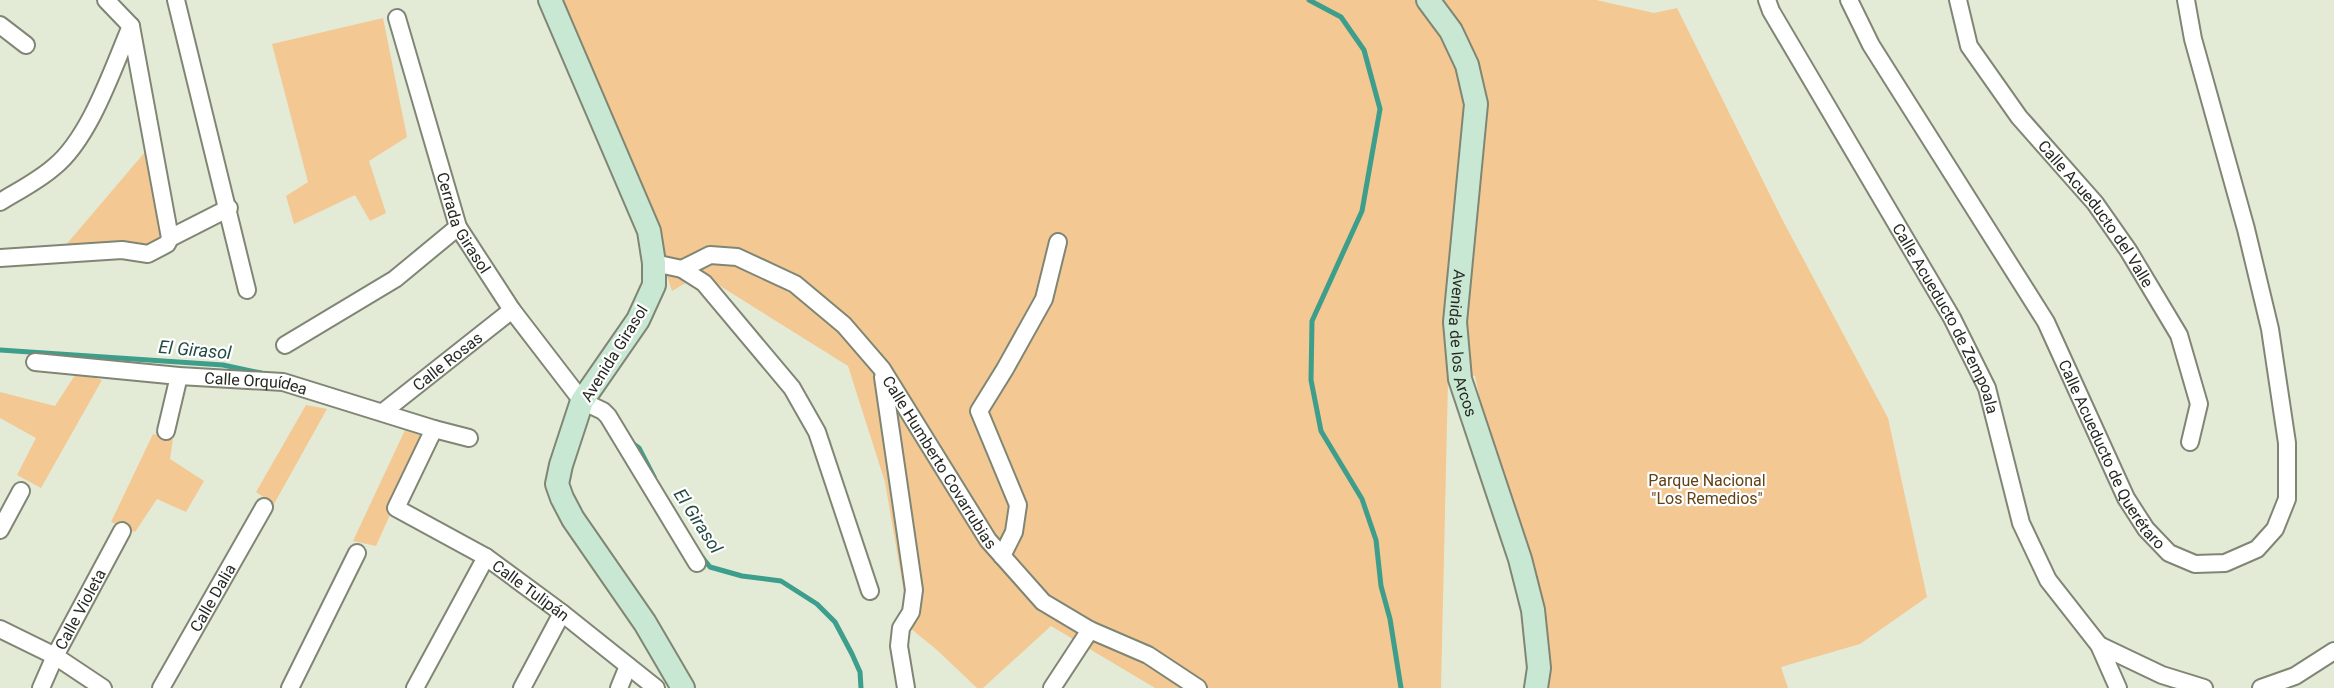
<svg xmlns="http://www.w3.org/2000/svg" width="2334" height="688" viewBox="0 0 2334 688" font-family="Roboto,sans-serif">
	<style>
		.green { fill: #f3c893 }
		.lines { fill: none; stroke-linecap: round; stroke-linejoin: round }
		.stream { stroke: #3d9e8c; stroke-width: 5 }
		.street-casing { stroke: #7f8674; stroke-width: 20 }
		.secondary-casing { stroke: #7f8674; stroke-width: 26 }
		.street { stroke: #fff; stroke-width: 16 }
		.secondary { stroke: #c9e8d4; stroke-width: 22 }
		.labels { text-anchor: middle; stroke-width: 4.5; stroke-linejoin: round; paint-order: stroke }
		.street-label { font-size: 16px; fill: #272a22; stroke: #fff }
		.park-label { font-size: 16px; fill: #624114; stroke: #fff }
		.water-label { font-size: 18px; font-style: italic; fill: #224c44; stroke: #fff }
	</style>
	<rect width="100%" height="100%" fill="#e3ebd7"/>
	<!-- green -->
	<path class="green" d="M559 0H1596L1654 13 1677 8 1782 219 1888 418 1927 597 1860 644 1781 667 1788 688H1541L1475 376 1448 380 1441 688H1155L1051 626 983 688H977L937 650 910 628 885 482 848 366 701 274 672 291 642 202Z
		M383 18 407 137 369 161 386 213 370 221 355 195 294 224 286 196 308 182 272 44Z
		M145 152 164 239 148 251 65 246Z
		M77 372 102 380 41 488 17 475 36 438 0 418V392L55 406Z
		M306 405 327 409 274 504 256 492Z
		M405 430 425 437 376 546 353 541Z
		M153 434 173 439 170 459 204 481 186 512 157 499 135 532 111 522Z"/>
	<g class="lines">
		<!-- stream -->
		<path class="stream" d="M1309 0 1341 17 1364 50 1380 109 1362 211 1312 321 1311 380 1321 431 1362 499 1376 540 1381 586 1390 619 1401 688
			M0 350 223 365 261 373
			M631 442 639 448 654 477
			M702 557 710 567 742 576 781 581 817 604 835 622 852 654 860 672 861 688"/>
		<!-- street casing -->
		<g class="street-casing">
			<g id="street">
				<path d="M176 0 247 290"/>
				<path id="s1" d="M1767 0 1771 11 1952 318 1987 388 2021 523 2048 580 2099 645 2118 688"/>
				<path id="s2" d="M1849 0 1871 45 2046 322 2126 498 2146 529 2169 553 2195 564 2225 563 2257 549 2275 529 2287 499V443L2270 329 2246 229 2193 39 2186 0"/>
				<path id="s3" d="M1958 0 1969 46 2019 117 2095 203 2128 250 2179 335 2199 404 2190 442"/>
				<path id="s4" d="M397 18 458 227 512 310 582 401 603 411 608 416 697 563"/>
				<path d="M0 25 26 45"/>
				<path d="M0 202C18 191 38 181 54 167 90 138 113 68 131 26"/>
				<path d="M170 238 229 208"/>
				<path d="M0 258 122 250 148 254 167 244 170 238 131 26 106 0"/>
				<path d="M654 263 682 269 704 283 792 388 817 432 870 591"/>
				<path id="s5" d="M682 269 710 255 737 257 795 284 844 325 882 369 988 540 1043 602 1090 630 1148 655 1198 688"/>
				<path d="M285 345 395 279 458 227"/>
				<path id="s6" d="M35 362 179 376 283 382 434 429 469 438"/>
				<path d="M883 377 914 590 911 612 901 628 899 646 906 688"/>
				<path id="s7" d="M383 412 512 310"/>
				<path id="s8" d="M434 429 396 508 486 557 562 613 656 688"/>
				<path d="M166 431 179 376"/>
				<path d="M0 530 21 491"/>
				<path d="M1002 556 1014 532 1018 505 979 411 1005 369 1044 299 1058 242"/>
				<path d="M0 629 55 656 103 688"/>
				<path d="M2099 645 2162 675 2204 688"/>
				<path id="s9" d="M41 688 55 656 122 531"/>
				<path id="s10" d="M161 688 264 507"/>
				<path d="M290 688 357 553"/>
				<path d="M415 688 486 557"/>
				<path d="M522 688 562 613"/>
				<path d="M619 688 628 666"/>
				<path d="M1052 688 1090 630"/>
				<path d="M2261 688 2295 676 2334 651"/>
			</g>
		</g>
		<!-- secondary casing -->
		<g class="secondary-casing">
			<g id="secondary">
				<path d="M550 0 649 231 654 263V285L638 320 582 401 561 465 557 484 562 498 573 519 645 623 683 688"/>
				<path id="s11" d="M1428 0 1451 31 1467 65 1476 104 1455 322 1460 379 1520 559 1533 610 1539 668 1536 688"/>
			</g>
		</g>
		<!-- street -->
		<use href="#street" class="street"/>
		<!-- secondary -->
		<use href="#secondary" class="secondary"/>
	</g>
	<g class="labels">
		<!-- street labels -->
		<g class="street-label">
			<text dy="6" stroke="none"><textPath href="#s3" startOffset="258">Calle Acueducto del Valle</textPath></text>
			<text dy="6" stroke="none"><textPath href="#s4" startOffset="216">Cerrada Girasol</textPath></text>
			<text dy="6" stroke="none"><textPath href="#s1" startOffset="366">Calle Acueducto de Zempoala</textPath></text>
			<text dy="6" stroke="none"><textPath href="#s11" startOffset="357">Avenida de los Arcos</textPath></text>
			<text transform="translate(614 353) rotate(-58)" y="6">Avenida Girasol</text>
			<text dy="6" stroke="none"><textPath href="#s7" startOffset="82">Calle Rosas</textPath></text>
			<text dy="6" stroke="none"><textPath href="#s6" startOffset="222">Calle Orquídea</textPath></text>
			<text dy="6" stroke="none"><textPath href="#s2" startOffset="526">Calle Acueducto de Querétaro</textPath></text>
			<text dy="6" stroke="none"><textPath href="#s5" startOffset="354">Calle Humberto Covarrubias</textPath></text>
			<text dy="6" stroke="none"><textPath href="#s8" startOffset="246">Calle Tulipán</textPath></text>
			<text dy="6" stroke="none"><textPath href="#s10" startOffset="104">Calle Dalia</textPath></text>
			<text dy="6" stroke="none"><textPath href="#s9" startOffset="88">Calle Violeta</textPath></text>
		</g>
		<!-- park labels -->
		<g class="park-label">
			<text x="1707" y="486">Parque Nacional<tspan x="1707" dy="18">"Los Remedios"</tspan></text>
		</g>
		<!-- water labels -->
		<g class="water-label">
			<text transform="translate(195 350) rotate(5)" y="6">El Girasol</text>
			<text transform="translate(698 521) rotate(57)" y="6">El Girasol</text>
		</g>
	</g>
</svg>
